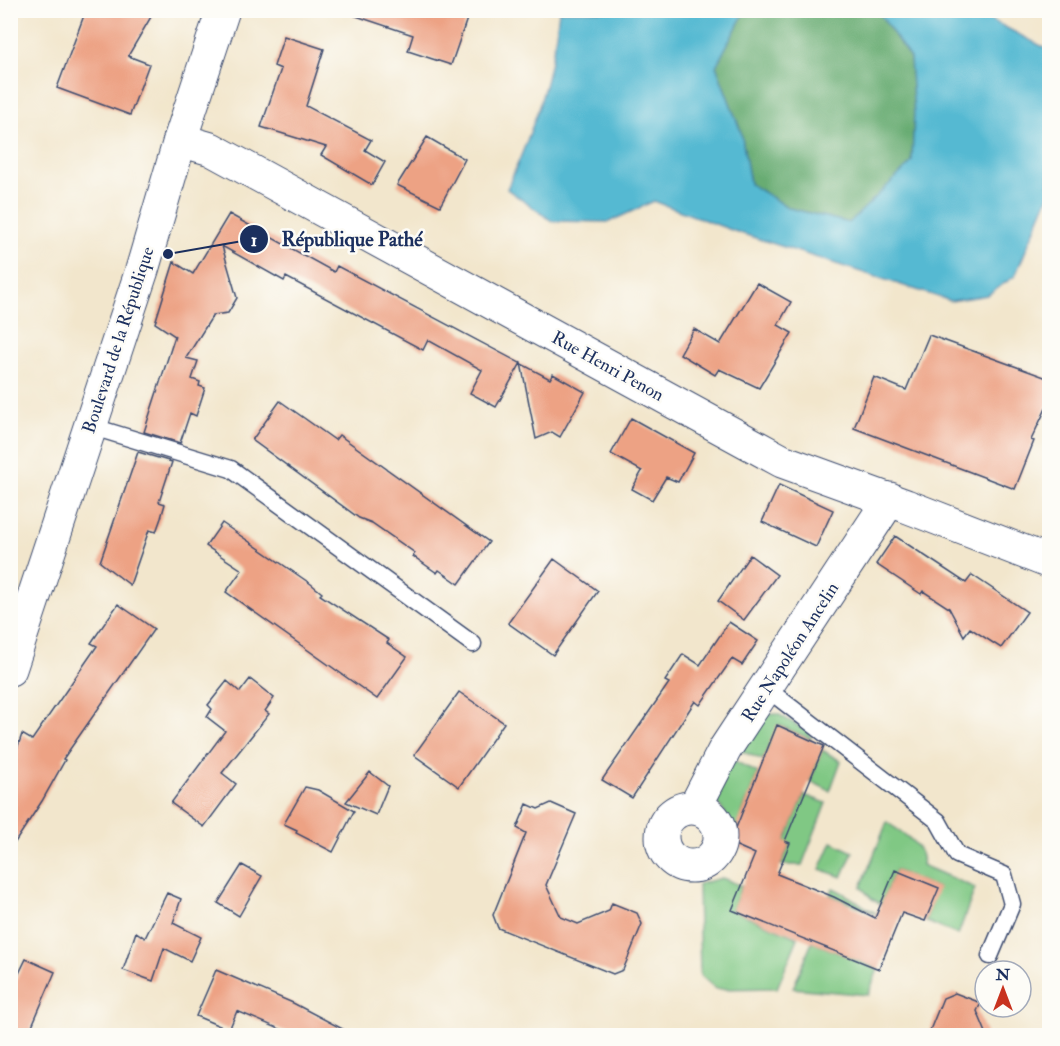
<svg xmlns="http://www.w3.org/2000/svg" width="1060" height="1046" viewBox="0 0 1060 1046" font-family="'IM FELL Double Pica',serif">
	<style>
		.green { fill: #80c884; stroke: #4e7c71; stroke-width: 1.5 }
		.forest { fill: #68ac72; stroke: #426e68; stroke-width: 1.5 }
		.water { fill: #54b9d2; stroke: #387498; stroke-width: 1.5 }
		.building { fill: #eda284 }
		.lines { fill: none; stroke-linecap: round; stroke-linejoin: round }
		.lane-casing { stroke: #3b4a6e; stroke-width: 19 }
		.street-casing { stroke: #3b4a6e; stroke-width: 35 }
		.secondary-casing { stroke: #3b4a6e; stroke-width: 35 }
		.lane { stroke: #fff; stroke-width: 16 }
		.street { stroke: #fff; stroke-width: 33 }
		.secondary { stroke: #fff; stroke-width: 33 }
		.labels { text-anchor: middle; stroke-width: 5; stroke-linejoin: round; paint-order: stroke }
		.street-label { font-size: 18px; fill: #1b2f5e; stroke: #fdfcf7 }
		.leader { fill: none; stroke: #1b2f5e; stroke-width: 2 }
		.callout-dot { fill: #1b2f5e; stroke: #fdfcf7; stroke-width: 2 }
		.mark-label { font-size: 18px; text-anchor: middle; font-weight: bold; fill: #fff }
		.callout-label { font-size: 20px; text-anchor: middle; font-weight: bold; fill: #1b2f5e; stroke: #fdfcf7; stroke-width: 5; stroke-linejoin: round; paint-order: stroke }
	</style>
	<rect width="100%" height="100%" fill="#fdfcf7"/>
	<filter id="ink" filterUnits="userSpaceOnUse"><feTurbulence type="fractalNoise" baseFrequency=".0167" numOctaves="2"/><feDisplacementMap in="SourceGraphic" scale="12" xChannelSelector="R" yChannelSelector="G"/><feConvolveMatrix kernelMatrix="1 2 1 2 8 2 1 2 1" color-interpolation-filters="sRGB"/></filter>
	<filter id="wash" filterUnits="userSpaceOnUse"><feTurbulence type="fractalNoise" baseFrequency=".008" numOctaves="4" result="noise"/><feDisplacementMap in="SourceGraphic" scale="24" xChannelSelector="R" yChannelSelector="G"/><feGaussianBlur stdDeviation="1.35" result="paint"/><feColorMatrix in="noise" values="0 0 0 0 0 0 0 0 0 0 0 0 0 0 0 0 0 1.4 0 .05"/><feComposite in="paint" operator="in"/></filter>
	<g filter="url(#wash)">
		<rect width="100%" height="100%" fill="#f2e6cc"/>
		<!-- green -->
		<path class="green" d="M764 714H778L810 733 811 739 778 725 763 760 738 750Z
			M822 750 841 761 830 791 810 781Z
			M731 759 758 773 730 843 726 814 715 800Z
			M804 795 826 803 802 865H781L790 844 785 841Z
			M887 822C901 833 926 845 922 865L975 888 958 935 925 921 938 888 895 870 881 904 872 899 861 887Z
			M832 842 853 852 842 877 820 869Z
			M722 878 742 886 732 910 798 938 777 988 716 989 700 975 698 884Z
			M833 888C851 896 860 905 877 914L830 895Z
			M812 942 878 969 868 995 793 988Z"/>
		<!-- forest -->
		<path class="forest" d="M745 11H878L910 58 914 113 912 163 850 223 789 208 750 184 741 132 716 66Z"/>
		<!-- water -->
		<path class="water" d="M559 11H745L716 66 741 132 750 184 789 208 849 223 912 162 914 113 910 58 878 11H974L1049 50V195L1015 276 987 295 951 301 734 231 654 201 609 222 552 221 507 189C534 127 552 78 559 11Z"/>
		<g id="blocks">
			<!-- building -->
			<path class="building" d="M86 10H155L128 56 149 64 130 115 57 88Z
				M353 10H470L451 65 408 51 413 35 353 15Z
				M284 36 324 49 306 106 371 140 365 150 385 162 372 185 321 155 326 147 261 127 281 69 274 66Z
				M427 137 465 159 440 206 397 185Z
				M229 214 334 272 337 266 550 379 553 374 585 392 560 437 552 432 536 439 521 363 496 407 470 393 482 370 428 340 423 350 286 277 284 281 222 246 237 298 228 313 213 315 186 358 198 361 192 379 200 382 199 386 205 388 196 416 190 413 180 443 144 432 175 336 155 323 174 262 193 274Z
				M757 283 791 302 778 325 792 333 759 388 719 369 715 375 680 354 694 329 720 344Z
				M929 335 1050 379V400L1031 440 1034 441 1015 489 854 428 874 377 906 390Z
				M280 401 335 440 339 435 489 542 459 584 439 570 437 573 413 556 415 553 372 523 359 518 252 440Z
				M631 418 694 453 678 482 666 477 652 500 632 489 642 471 611 454Z
				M138 452 172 462 159 502 165 504 161 518 156 532 149 530 130 585 100 562Z
				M779 485 833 510 816 547 762 522Z
				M222 523 311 584 322 593 320 595 389 640 387 643 407 657 377 699 226 592 242 570 206 546Z
				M895 536 966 583 972 575 1027 612 1001 648 970 628 964 636 949 608 923 591 921 594 876 564Z
				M750 555 777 575 744 620 718 601Z
				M554 559 598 591 553 655 508 623Z
				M118 604 154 629 63 759 65 760 42 801 10 850V770L22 734 32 740 97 646 91 643Z
				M729 622 758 641 742 665 732 659 700 705 695 701 632 798 602 780 669 683 665 681 683 654 700 665Z
				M250 679 274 698 265 711 269 714 222 773 236 784 204 827 171 803 225 731 207 717 212 709 208 705 227 681 240 692Z
				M459 692 504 723 459 787 414 755Z
				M777 725 824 746 785 841 790 843 777 874 834 897 875 918 895 870 939 888 925 921 902 913 879 969 732 910 755 854 730 843Z
				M370 772 388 786 376 815 346 802Z
				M305 787 318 790 354 811 333 852 296 833 297 830 284 824Z
				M551 803 576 814 546 885 561 917 578 924 609 911 612 903 637 913 642 924 623 970 613 974 498 928 493 915 526 833 517 828 527 804 538 809Z
				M242 865 262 876 239 916 218 903Z
				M167 893 181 899 173 923 201 937 190 961 164 948 153 981 123 970 136 932 145 938Z
				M26 959 55 972 28 1035H10V992Z
				M216 970 293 1003 354 1035H294L237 1011 229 1030 196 1016Z
				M955 993 981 1003 977 1011 987 1035H928L943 998Z"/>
		</g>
	</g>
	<g filter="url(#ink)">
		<use href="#blocks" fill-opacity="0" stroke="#3b4a6e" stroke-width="1.5"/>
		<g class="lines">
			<!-- lane casing -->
			<g class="lane-casing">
				<path id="lane" d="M90 426 231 469 473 644
					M766 688 938 821 957 855 1004 875 1012 904 990 956"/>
			</g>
			<!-- street casing -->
			<g class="street-casing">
				<path id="street" d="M180 140 211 149 782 461 906 506 1050 562
					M695 807 725 749 890 499
					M662 837a29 29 0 1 1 58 0a29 29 0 1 1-58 0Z"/>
			</g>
			<!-- secondary casing -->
			<g class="secondary-casing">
				<path id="secondary" d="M10 669 142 270 180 140 223 10"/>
			</g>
			<!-- lane -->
			<use href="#lane" class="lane"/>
			<!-- street -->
			<use href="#street" class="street"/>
			<!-- secondary -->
			<use href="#secondary" class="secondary"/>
		</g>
	</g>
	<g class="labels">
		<!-- street labels -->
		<g class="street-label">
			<text transform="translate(118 340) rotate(-72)" y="6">Boulevard de la République</text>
			<text transform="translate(608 366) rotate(29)" y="6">Rue Henri Penon</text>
			<text transform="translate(790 652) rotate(-57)" y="6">Rue Napoléon Ancelin</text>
		</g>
	</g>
	<!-- callouts -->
	<path class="leader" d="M168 254L254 239"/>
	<g class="callout-dot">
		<circle cx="168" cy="254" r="6"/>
		<circle cx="254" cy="239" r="15"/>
	</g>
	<g class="mark-label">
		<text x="254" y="246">1</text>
	</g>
	<g class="callout-label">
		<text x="352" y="246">République Pathé</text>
	</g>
	<!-- margin -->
	<rect width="1060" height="1046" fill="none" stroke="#fdfcf7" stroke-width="36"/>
	<!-- north arrow -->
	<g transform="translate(1003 989)"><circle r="28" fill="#fdfcf7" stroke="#a3aaba" stroke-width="1.5"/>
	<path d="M0-4.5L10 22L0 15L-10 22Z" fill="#c8321e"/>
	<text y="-9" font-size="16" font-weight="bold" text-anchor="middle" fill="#1b2f5e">N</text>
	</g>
</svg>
